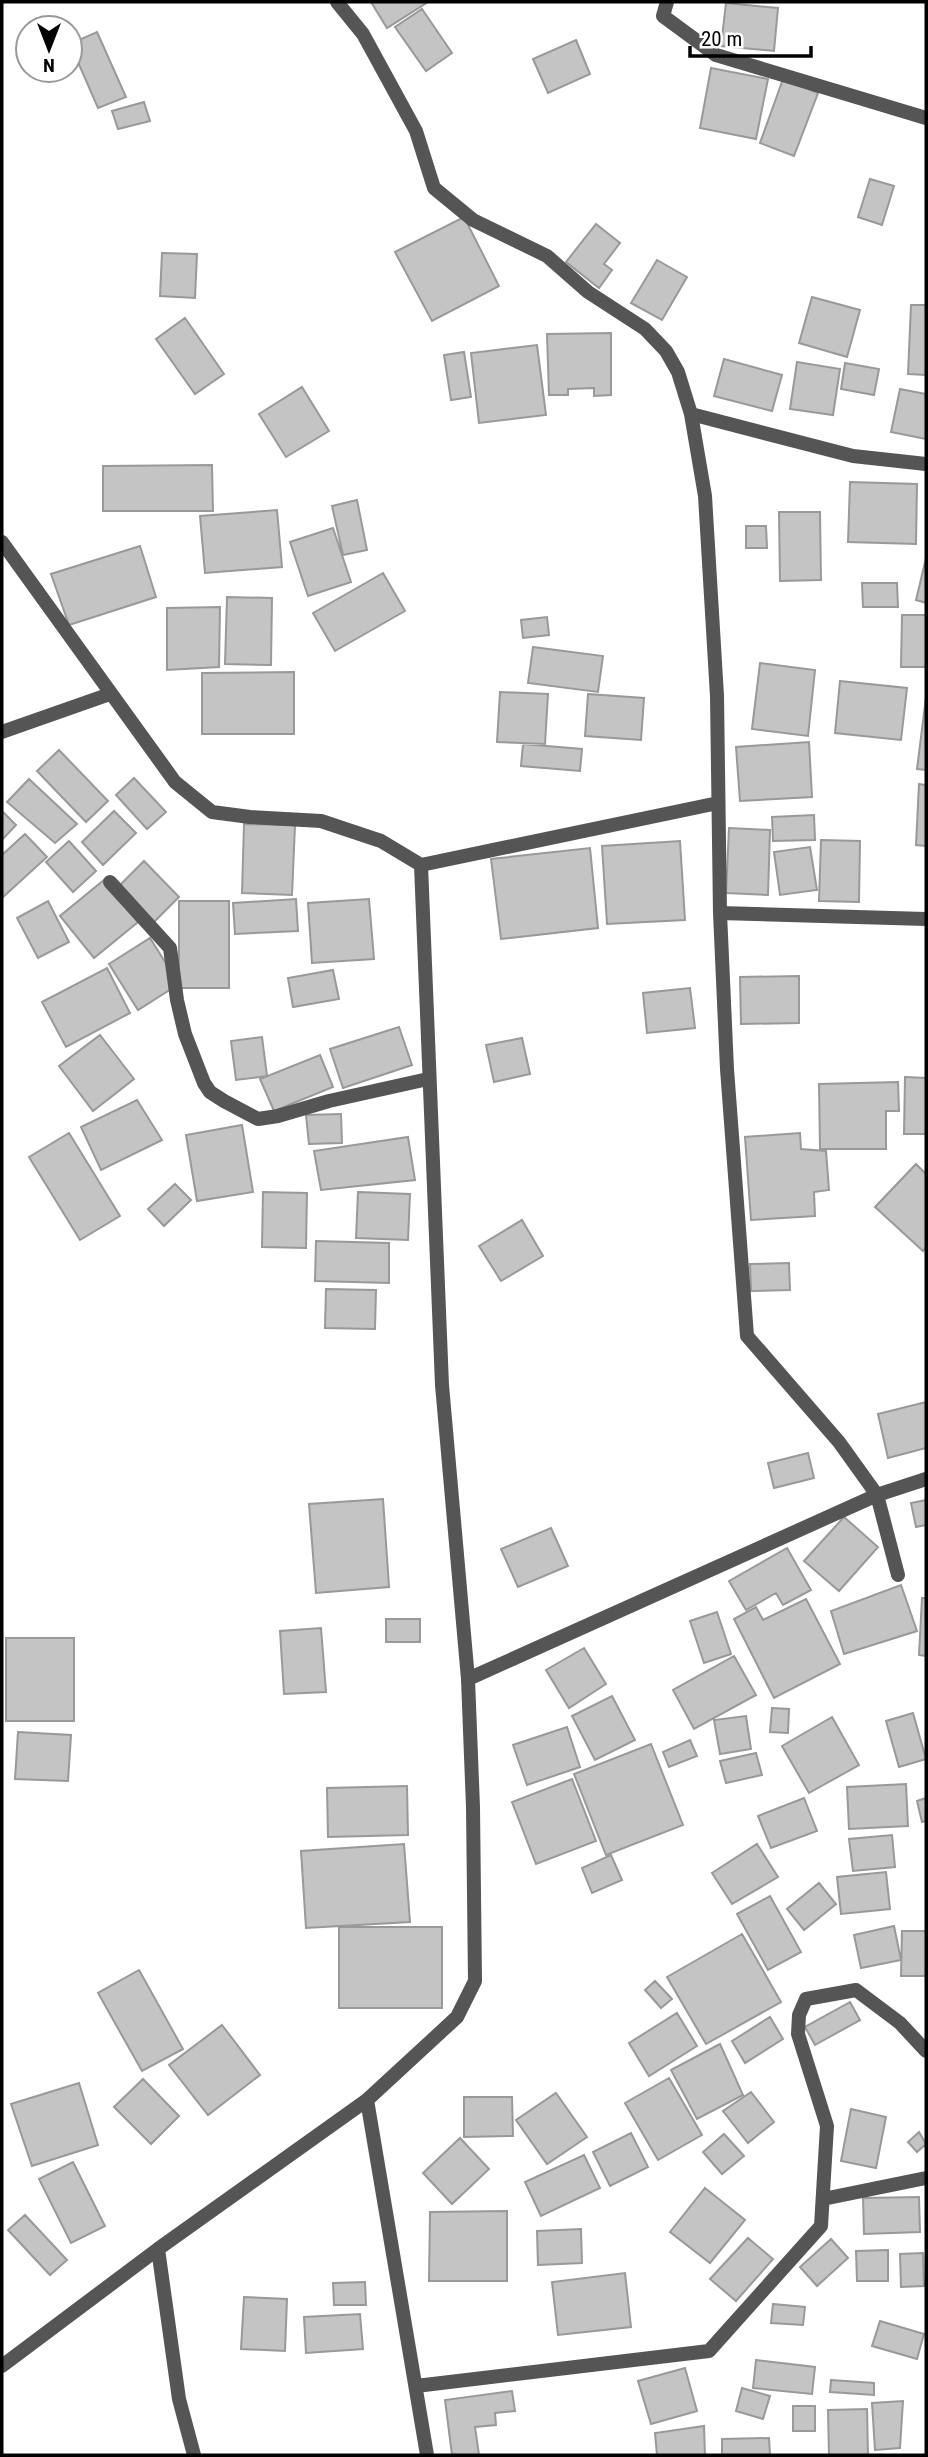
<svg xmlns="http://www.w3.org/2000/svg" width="928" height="2457" viewBox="0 0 928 2457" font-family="'Roboto Condensed',sans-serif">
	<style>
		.building { fill: #c4c4c4; stroke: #999; stroke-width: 2 }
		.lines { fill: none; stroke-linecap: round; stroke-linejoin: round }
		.minor { stroke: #555; stroke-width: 14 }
	</style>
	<rect width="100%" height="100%" fill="#fff"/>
	<!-- building -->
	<path class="building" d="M371 2H428L387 28Z
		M726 3 778 8 774 51 721 46Z
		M422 9 452 53 426 71 395 27Z
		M97 32 126 97 98 108 70 44Z
		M576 40 590 74 548 93 533 59Z
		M711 68 768 79 756 139 700 128Z
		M783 79 818 93 794 156 760 143Z
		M144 102 150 121 118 129 112 111Z
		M870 179 894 186 882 225 858 217Z
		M464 217 499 286 432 321 395 252Z
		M596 224 620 243 604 264 612 270 599 288 566 262Z
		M162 253 197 254 195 298 160 296Z
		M657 260 687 277 662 320 631 303Z
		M812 297 860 310 847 357 799 343Z
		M911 305H926V375L908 374Z
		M185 318 224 374 195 394 156 339Z
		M611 333V395L594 396V388L568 389V395H549L547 334Z
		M537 345 546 415 479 423 471 353Z
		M464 352 471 397 451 400 444 355Z
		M724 359 782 375 772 411 714 396Z
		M797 362 840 369 833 415 790 409Z
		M845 363 879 369 874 395 841 389Z
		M302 387 329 431 286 457 259 414Z
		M900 389 926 394V439L891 432Z
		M212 465 213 511H103V466Z
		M850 482 917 484 916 544 848 542Z
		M357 500 367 550 343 555 332 506Z
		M277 510 282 567 205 573 200 516Z
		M779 512H820L821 580 780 581Z
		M746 526H766L767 548H746Z
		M333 528 351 582 308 596 290 542Z
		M140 546 156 597 69 625 51 574Z
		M926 558V603L916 600Z
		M383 573 405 611 335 651 313 613Z
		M862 583H897L898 607H863Z
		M227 597 272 598 271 665 225 664Z
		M220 607 219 667 167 670V608Z
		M902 615H926V667H901Z
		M547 617 549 635 523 638 521 620Z
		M533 647 603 656 598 692 528 683Z
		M760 663 815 670 808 736 752 729Z
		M294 672V734H202V673Z
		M840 681 907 688 901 740 835 733Z
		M500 692 548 694 545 744 497 742Z
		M588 694 644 698 641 740 585 736Z
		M926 697V770L917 769Z
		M809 742 812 797 740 801 736 747Z
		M523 744 582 749 580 771 521 766Z
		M59 750 108 801 86 822 37 771Z
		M134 778 166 812 147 829 116 795Z
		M29 779 77 824 55 843 7 802Z
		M919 784 926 785V846L916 845Z
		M2 811 16 825 2 840Z
		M114 811 136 833 103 865 82 842Z
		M814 815 815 840 773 841 772 817Z
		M244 824 295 825 292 895 242 893Z
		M729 828 770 830 768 895 726 893Z
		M25 834 47 857 2 898V855Z
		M821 840 860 841 859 902 819 901Z
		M69 841 96 871 73 892 46 862Z
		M680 841 685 920 607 924 602 846Z
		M810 847 817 890 780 895 774 852Z
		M590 848 598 928 501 939 491 859Z
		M144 861 179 897 152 924 116 889Z
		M104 880 138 922 94 958 60 916Z
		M296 899 298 931 235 934 233 903Z
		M369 899 374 959 312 963 308 903Z
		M48 901 69 942 38 958 17 918Z
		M179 901H229V988H179Z
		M150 938 179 984 138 1010 109 964Z
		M107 968 130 1013 66 1047 42 1002Z
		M333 970 339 999 293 1007 288 978Z
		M799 976V1023L741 1024 740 977Z
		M690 988 695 1028 647 1033 643 993Z
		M399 1027 412 1065 343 1088 330 1049Z
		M100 1035 134 1079 93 1111 59 1066Z
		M262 1037 267 1076 236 1080 231 1041Z
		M522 1038 530 1074 494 1082 486 1045Z
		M320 1055 333 1087 274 1111 260 1079Z
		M905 1077 926 1078V1134H904Z
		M898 1082 899 1111H886V1149H820L819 1084Z
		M137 1100 162 1140 101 1170 81 1127Z
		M341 1114 342 1143 309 1144 306 1115Z
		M242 1125 253 1192 197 1201 186 1135Z
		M69 1133 120 1216 80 1240 29 1157Z
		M800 1133 801 1149 826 1151 829 1190 814 1192 815 1216 751 1220 745 1137Z
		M408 1137 415 1180 321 1190 314 1151Z
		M916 1164 926 1174V1247L923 1251 875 1207Z
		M175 1184 191 1200 164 1226 148 1209Z
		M263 1192 307 1193 306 1248 262 1247Z
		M358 1192 410 1194 408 1240 356 1238Z
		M522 1220 543 1256 501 1281 479 1246Z
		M316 1241 389 1243V1283L315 1281Z
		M789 1263 790 1290 751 1291 750 1264Z
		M326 1289 376 1290 375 1329 325 1328Z
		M926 1402V1448L888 1458 878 1414Z
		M808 1453 814 1478 774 1488 768 1463Z
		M383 1499 389 1587 316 1593 309 1504Z
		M926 1500V1525L916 1527 911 1503Z
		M844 1517 878 1547 839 1591 804 1561Z
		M551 1528 568 1566 518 1587 501 1549Z
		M787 1548 811 1590 783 1605 776 1593 746 1610 729 1581Z
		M901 1585 917 1631 844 1654 831 1611Z
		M922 1598H926V1656L919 1655Z
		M806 1599 840 1664 774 1698 734 1619 756 1607 763 1620Z
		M717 1612 731 1654 704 1663 690 1621Z
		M386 1619H420V1642H386Z
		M321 1628 326 1692 284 1694 280 1631Z
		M6 1638H74V1721H6Z
		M584 1648 606 1684 569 1708 546 1670Z
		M734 1656 756 1695 694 1729 673 1690Z
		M612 1696 635 1740 595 1760 572 1716Z
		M772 1708 789 1709 788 1733 770 1732Z
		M913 1713 926 1759 899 1767 886 1721Z
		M746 1716 751 1749 720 1754 714 1720Z
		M832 1717 859 1765 809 1793 782 1746Z
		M567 1727 580 1767 527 1785 513 1745Z
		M18 1732 71 1735 68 1781 15 1779Z
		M690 1740 697 1756 669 1767 663 1752Z
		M651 1744 683 1825 606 1855 574 1774Z
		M756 1753 762 1775 726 1783 720 1761Z
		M572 1779 596 1841 536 1864 512 1802Z
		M906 1784 908 1826 849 1829 847 1787Z
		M407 1786 408 1835 328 1837 327 1788Z
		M804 1798 817 1831 771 1848 758 1816Z
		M926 1798V1821L922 1822 917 1801Z
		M892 1835 895 1867 853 1871 849 1839Z
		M404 1844 410 1922 306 1928 301 1851Z
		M757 1844 778 1877 732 1904 712 1873Z
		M611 1855 622 1880 592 1893 582 1868Z
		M886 1872 890 1909 841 1914 837 1877Z
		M819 1883 836 1904 804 1930 787 1909Z
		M770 1896 801 1952 768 1970 737 1914Z
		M894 1926 901 1960 861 1968 854 1935Z
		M339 1927H442V2008H339Z
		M902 1931H926V1976H901Z
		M742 1934 781 2002 706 2044 667 1977Z
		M139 1970 183 2049 142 2071 98 1993Z
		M655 1981 672 1999 661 2008 645 1990Z
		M850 2002 860 2020 815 2045 805 2027Z
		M677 2013 697 2046 649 2076 629 2043Z
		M770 2017 783 2039 745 2063 732 2041Z
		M222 2025 260 2075 208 2115 169 2065Z
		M720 2044 743 2095 697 2119 671 2070Z
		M669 2078 702 2135 658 2160 625 2103Z
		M143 2079 179 2116 151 2144 114 2107Z
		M79 2083 98 2145 32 2166 11 2104Z
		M751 2092 774 2122 748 2143 723 2111Z
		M556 2093 587 2137 547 2164 516 2120Z
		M464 2097H512L513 2136 464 2137Z
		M851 2109 886 2117 876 2168 841 2161Z
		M919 2132 926 2144 917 2152 908 2142Z
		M631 2133 648 2167 610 2186 593 2152Z
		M724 2134 744 2156 722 2174 703 2152Z
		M460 2138 489 2169 452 2204 423 2173Z
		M584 2155 600 2188 541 2216 525 2182Z
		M73 2162 105 2226 71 2243 39 2179Z
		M705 2188 745 2220 710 2263 670 2232Z
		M919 2197 920 2232 864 2234 863 2198Z
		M507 2211V2281H429L430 2212Z
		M25 2215 67 2260 50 2275 8 2230Z
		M581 2229 582 2263 538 2265 537 2231Z
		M748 2238 773 2259 736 2301 710 2279Z
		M831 2239 848 2258 817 2286 800 2267Z
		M888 2250V2281H857L856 2251Z
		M923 2253 924 2286 901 2287 900 2254Z
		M625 2273 631 2327 558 2335 552 2282Z
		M365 2282 366 2305H334L333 2283Z
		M244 2297 287 2299 285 2351 241 2349Z
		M773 2304 805 2307 803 2325 771 2323Z
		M360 2314 363 2349 306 2353 304 2317Z
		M880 2321 924 2334 917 2359 872 2346Z
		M756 2360 815 2367 812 2394 753 2388Z
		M685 2368 697 2411 651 2424 638 2381Z
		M831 2380 874 2383V2395L830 2392Z
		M742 2388 770 2396 763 2419 736 2411Z
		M512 2391 515 2411 495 2413 496 2425 475 2427 479 2455H452L445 2400Z
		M903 2401 900 2448 875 2450 872 2403Z
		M793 2406H815V2431H793Z
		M867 2409 868 2455H829L828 2410Z
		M704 2426 705 2455H657L655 2433Z
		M769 2438 770 2455H722V2439Z"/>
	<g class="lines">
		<!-- minor -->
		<path class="minor" d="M337 2 363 34 416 131 434 188 473 220 547 256 588 292 645 329 666 351 678 372 691 414 705 496 717 696 720 913 727 1069 747 1336 839 1442 877 1495 898 1575
			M667 2 663 16 716 55 926 118
			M691 414 853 456 926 464
			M2 542 175 782 212 812 250 817 321 821 381 841 421 865 442 1385 468 1679 473 1807 475 1981 457 2017 367 2100 158 2249 2 2366
			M2 732 110 694
			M421 865 718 803
			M110 882 170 948 177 1000 185 1034 204 1083 210 1092 224 1101 258 1119 278 1116 329 1101 428 1079
			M720 913 926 919
			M468 1679 877 1495 926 1479
			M367 2100 427 2455
			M823 2199 926 2178
			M158 2249 179 2399 194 2455
			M416 2386 709 2351 821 2226 827 2126 798 2034 799 2015 806 1999 856 1990 900 2023 926 2051"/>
	</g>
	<!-- border -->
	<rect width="928" height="2457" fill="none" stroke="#000000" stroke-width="7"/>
	<!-- north arrow -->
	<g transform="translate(49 49) rotate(180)"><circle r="33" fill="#ffffff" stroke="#999999" stroke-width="2"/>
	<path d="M0-5L12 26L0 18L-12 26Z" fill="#000000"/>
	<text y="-10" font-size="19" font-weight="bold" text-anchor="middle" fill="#000000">N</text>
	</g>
	<!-- scale -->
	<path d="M690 46v10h121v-10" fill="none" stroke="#000000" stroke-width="3.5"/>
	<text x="701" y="46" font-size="21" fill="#000000" stroke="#ffffff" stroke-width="5" paint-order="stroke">20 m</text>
</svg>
